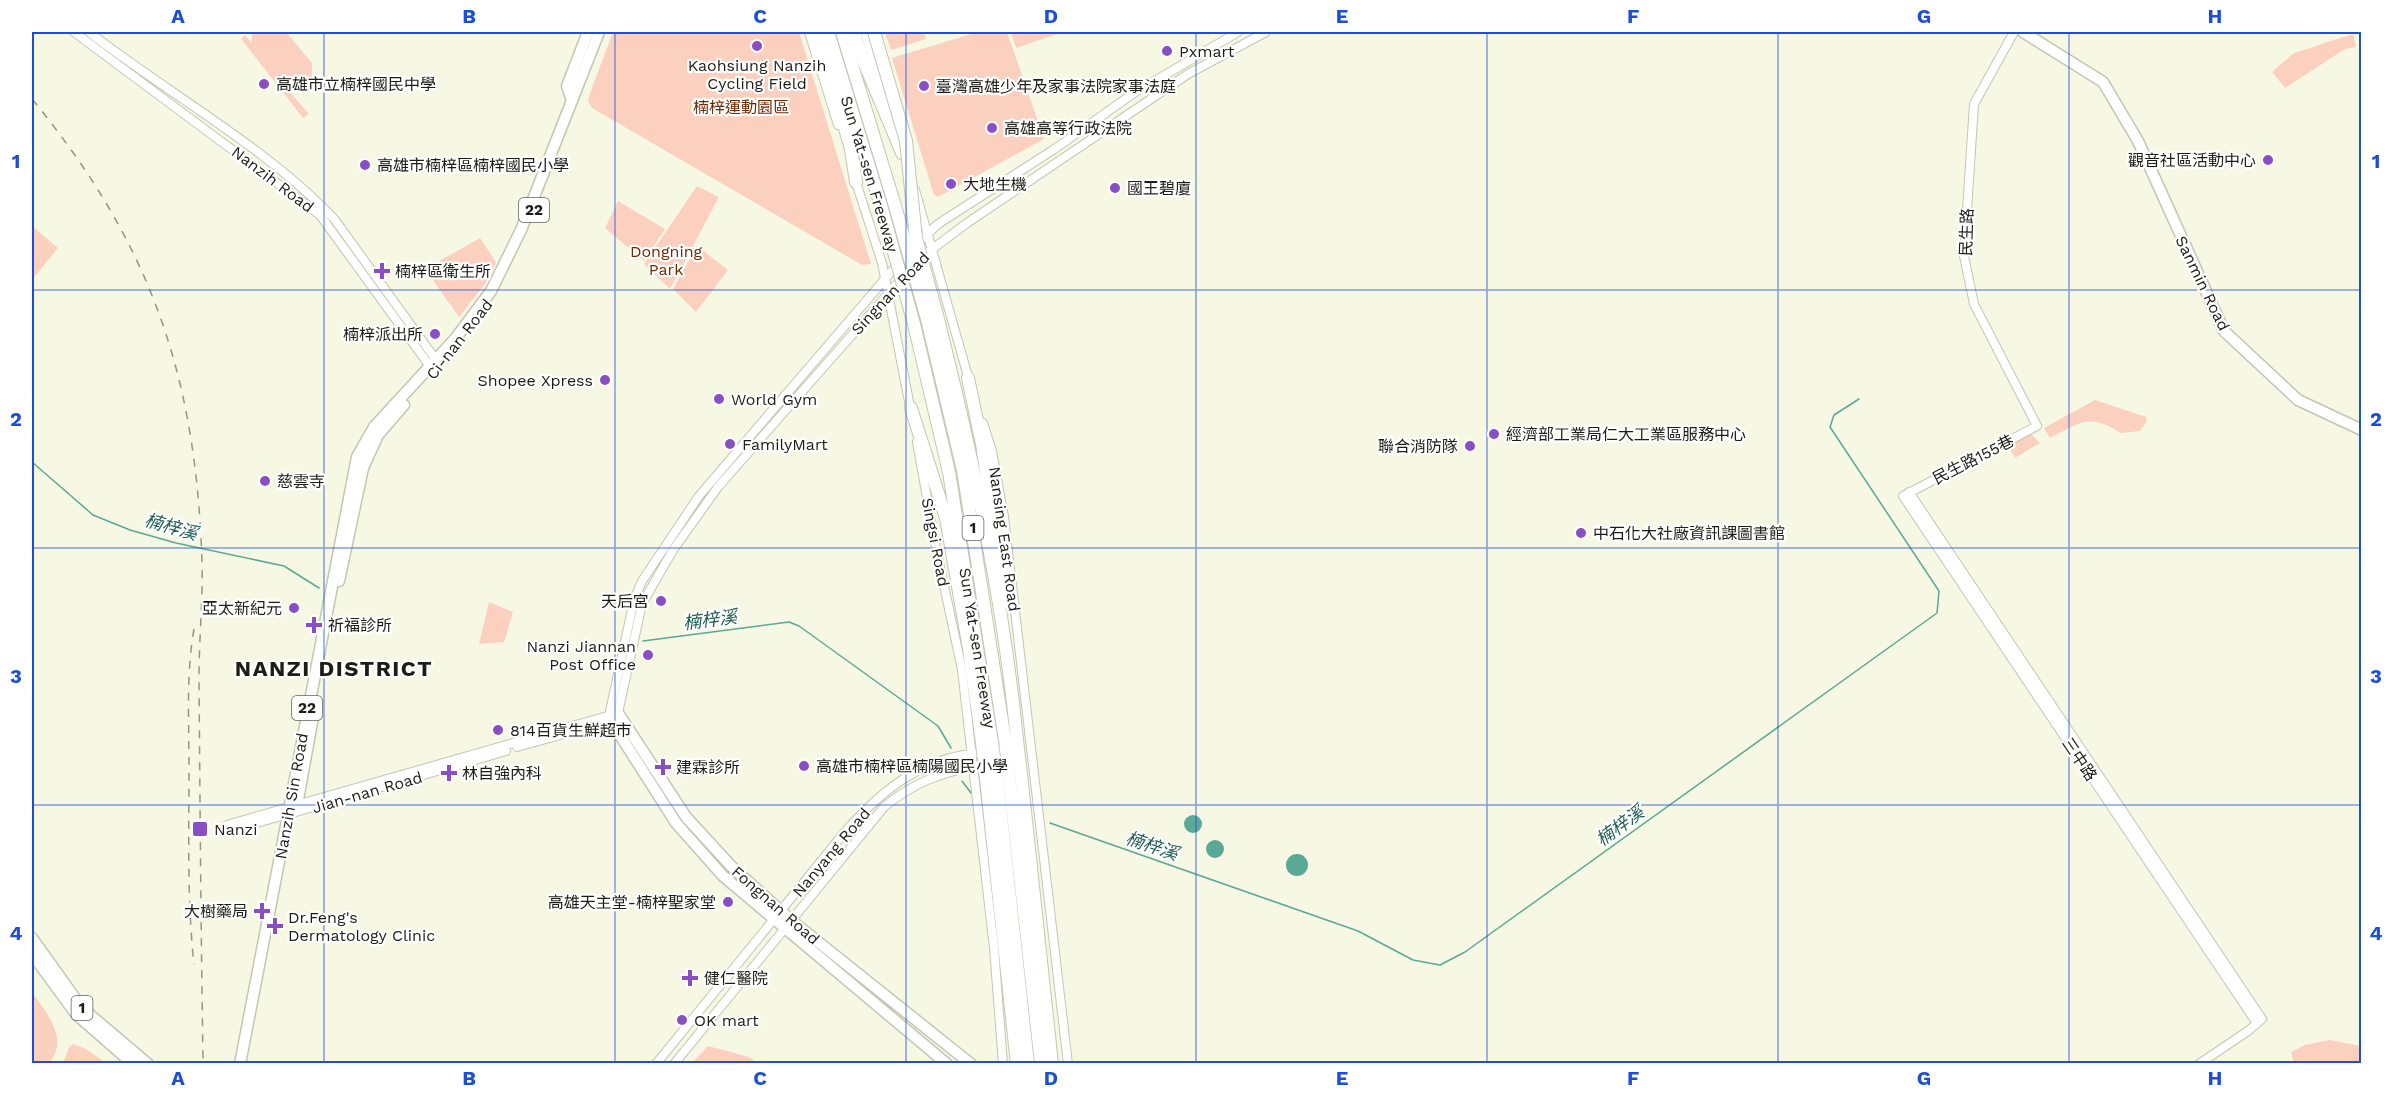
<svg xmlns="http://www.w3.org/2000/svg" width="2393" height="1095" viewBox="0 0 2393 1095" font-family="'Work Sans','Noto Sans TC',sans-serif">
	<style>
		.green { fill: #fcd0be }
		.water { fill: #5ba897 }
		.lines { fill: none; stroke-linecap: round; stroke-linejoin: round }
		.stream { stroke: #5ba897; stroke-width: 1.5 }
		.minor-casing { stroke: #c4c6b2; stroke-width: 10 }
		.major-casing { stroke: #c4c6b2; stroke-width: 13 }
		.highway-casing { stroke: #c4c6b2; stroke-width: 14 }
		.minor { stroke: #fff; stroke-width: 8 }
		.major { stroke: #fff; stroke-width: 10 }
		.highway { stroke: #fff; stroke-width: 12 }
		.rail { stroke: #949587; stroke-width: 1.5; stroke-dasharray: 8 8; stroke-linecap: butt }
		.highway-bridge-casing { stroke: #c4c6b2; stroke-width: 14; stroke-linecap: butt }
		.highway-bridge { stroke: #fff; stroke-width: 12 }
		.grid { fill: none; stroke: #1d4ed8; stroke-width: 1.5; stroke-opacity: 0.55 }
		.poi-dot { fill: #894ec4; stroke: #fff; stroke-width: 2 }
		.labels { text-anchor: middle; stroke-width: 4.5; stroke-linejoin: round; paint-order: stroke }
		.shield { fill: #fff; stroke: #61615c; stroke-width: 1.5 }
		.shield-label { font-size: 15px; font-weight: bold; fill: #1d1d16 }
		.poi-label { font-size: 16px; fill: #1d1d16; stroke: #fff; text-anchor: start }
		.park-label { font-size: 16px; fill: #712900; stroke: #fff }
		.street-label { font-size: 16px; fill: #1d1d16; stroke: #fff }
		.water-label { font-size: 18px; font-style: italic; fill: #205f53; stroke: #fff }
		.district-label { font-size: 22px; font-weight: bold; letter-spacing: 1.5px; fill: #1d1d16; stroke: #fff }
		.neatline { fill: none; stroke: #1d4ed8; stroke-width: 2 }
		.grid-label { font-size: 20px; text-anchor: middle; font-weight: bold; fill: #1d4ed8 }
	</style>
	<rect width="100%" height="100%" fill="#f6f8e4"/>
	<!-- green -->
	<path class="green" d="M253 32H286L312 63V76L307 86 288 90 309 114 303 118 241 39 245 35 251 42Z
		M613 32H799L871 264 862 265 592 108 588 101 589 96Z
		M885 32H924L926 39 891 50Z
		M978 32H1007L1044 139 938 197 934 195 892 58Z
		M1011 32H1056L1057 34 1016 48Z
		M2353 34 2356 47 2345 49 2285 88 2272 72 2294 53Z
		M697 186 719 197 670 289 644 264Z
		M618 201 665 229 644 261 605 228Z
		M32 226 58 248 32 280Z
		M480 238 496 262 485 284 459 317 425 269Z
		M697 246 728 270 696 312 673 289Z
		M2095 400 2146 417 2147 421 2140 431 2121 433C2089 413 2081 422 2050 438L2044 428Z
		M2031 434 2040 443 2015 458 2008 446Z
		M489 602 513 612 504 642 479 644Z
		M32 992C46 1012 70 1039 49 1063H32Z
		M2330 1040 2361 1046V1063H2294L2291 1052 2305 1045Z
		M73 1044 86 1049 106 1063H63L69 1048Z
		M708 1046 749 1057 757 1063H692Z"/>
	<!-- water -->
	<path class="water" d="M1184 824a9 9 0 1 1 18 0a9 9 0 1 1-18 0Z
		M1206 849a9 9 0 1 1 18 0a9 9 0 1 1-18 0Z
		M1286 865a11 11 0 1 1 22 0a11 11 0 1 1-22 0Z"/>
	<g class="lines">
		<!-- stream -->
		<path class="stream" d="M32 462 93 515 130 530 176 543 284 566 319 588
			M643 641 789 622 799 626 938 726 951 748
			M962 781 971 793
			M1050 823 1358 931 1413 960 1440 965 1465 952 1937 613 1939 591 1830 427 1834 415 1859 399"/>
		<!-- minor casing -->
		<g class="minor-casing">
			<path id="minor" d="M74 32 320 215 434 372
				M89 32C167 93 268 148 335 220L436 360V364
				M809 32 838 125
				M865 32 886 102
				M2014 32 1974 104 1964 256 1974 304 2037 426 1903 496 2256 1022
				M855 179 882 263 911 412
				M915 190 969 380
				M919 259 967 223 1188 74 1266 32
				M983 423 992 451 1004 517 1068 1064
				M917 442 936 548 962 670 994 948 1003 1064
				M1909 492 2262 1019 2248 1031 2199 1064
				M609 716 634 600 642 581 699 496 909 251 938 224 1053 150 1134 93 1238 32
				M517 747 615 720
				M227 825 618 713 642 604 673 550 718 487 903 277
				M229 825 238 828 289 814 506 751
				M656 1064 844 833C881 791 919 759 977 753
				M674 1064 884 807C913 783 941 772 978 766"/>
		</g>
		<!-- major casing -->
		<g class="major-casing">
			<path id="major" d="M2023 32 2103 82 2138 141 2224 331 2298 400 2362 430
				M572 101 567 86 588 32
				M339 581 363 468 378 435 404 405
				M618 713 686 817 731 866 792 921 971 1064
				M611 721 676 823 723 876 947 1064
				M289 814 297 805 313 717
				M32 938 82 1008 148 1064
				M32 954 76 1014 133 1064
				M240 1064 357 457 374 427 455 339 491 291 521 230 599 32"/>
		</g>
		<!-- highway casing -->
		<g class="highway-casing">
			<path id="highway" d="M817 32 851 149 856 182
				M828 32 882 209
				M842 32 895 206
				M854 32 864 62 902 153
				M937 315C972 455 1003 596 1017 740
				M927 319 963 470 1005 740
				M914 324 949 472 992 742
				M968 378 982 444 1006 602
				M911 408 946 518 969 649 982 743
				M1021 774 1052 1064
				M1009 776 1041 1064
				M997 778 1028 1064
				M986 779 1017 1064"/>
		</g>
		<!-- minor -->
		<use href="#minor" class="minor"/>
		<!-- major -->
		<use href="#major" class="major"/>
		<!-- highway -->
		<use href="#highway" class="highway"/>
		<!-- rail -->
		<path class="rail" d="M32 99C151 244 196 375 202 562 203 600 199 639 199 678 200 806 201 934 203 1061
			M194 629C186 674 189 722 189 767 189 833 187 899 194 965"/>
		<!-- highway-bridge casing -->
		<g class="highway-bridge-casing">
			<path id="highway-bridge" d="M874 32 906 141 916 238 937 315
				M895 206 927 319
				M882 209 914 324
				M1005 740 1009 776
				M1017 740 1021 774
				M992 742 997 778
				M982 743 986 779"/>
		</g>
		<!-- highway-bridge -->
		<use href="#highway-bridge" class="highway-bridge"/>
	</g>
	<!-- grid -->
	<path class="grid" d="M324 32V1064M615 32V1064M906 32V1064M1196 32V1064M1487 32V1064M1778 32V1064M2069 32V1064M32 290H2362M32 548H2362M32 805H2362"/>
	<!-- markers -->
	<g class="poi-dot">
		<circle cx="757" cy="46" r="6"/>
		<circle cx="1167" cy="51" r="6"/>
		<circle cx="264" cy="84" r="6"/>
		<circle cx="924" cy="86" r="6"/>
		<circle cx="992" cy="128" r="6"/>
		<circle cx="2268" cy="160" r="6"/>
		<circle cx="365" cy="165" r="6"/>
		<circle cx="951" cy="184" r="6"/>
		<circle cx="1115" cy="188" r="6"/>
		<path d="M379 262h6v6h6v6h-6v6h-6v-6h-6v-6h6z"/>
		<circle cx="435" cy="334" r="6"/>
		<circle cx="605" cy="380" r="6"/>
		<circle cx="719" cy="399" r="6"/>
		<circle cx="1494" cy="434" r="6"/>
		<circle cx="730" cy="444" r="6"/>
		<circle cx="1470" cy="446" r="6"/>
		<circle cx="265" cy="481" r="6"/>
		<circle cx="1581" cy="533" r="6"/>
		<circle cx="661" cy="601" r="6"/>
		<circle cx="294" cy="608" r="6"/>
		<path d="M311 616h6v6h6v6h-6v6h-6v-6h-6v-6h6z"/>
		<circle cx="648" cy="655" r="6"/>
		<circle cx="498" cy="730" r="6"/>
		<circle cx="804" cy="766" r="6"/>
		<path d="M660 758h6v6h6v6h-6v6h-6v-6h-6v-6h6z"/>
		<path d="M446 764h6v6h6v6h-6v6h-6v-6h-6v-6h6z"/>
		<rect x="192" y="821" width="16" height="16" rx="3"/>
		<circle cx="728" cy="902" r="6"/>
		<path d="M259 902h6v6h6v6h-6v6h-6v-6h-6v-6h6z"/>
		<path d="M272 917h6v6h6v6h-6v6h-6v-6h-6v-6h6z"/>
		<path d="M687 969h6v6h6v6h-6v6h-6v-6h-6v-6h6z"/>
		<circle cx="682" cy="1020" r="6"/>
	</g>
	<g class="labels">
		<!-- shield labels -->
		<g class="shield">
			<rect x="519" y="198" width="30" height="24" rx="4.5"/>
			<rect x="962.5" y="516" width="21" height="24" rx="4.5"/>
			<rect x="292" y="696" width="30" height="24" rx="4.5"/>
			<rect x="71.5" y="996" width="21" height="24" rx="4.5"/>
		</g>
		<g class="shield-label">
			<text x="534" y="215">22</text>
			<text x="973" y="533">1</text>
			<text x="307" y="713">22</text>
			<text x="82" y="1013">1</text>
		</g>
		<!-- poi labels -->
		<g class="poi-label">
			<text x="1179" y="57">Pxmart</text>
			<text x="757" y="71" text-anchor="middle">Kaohsiung Nanzih<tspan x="757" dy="18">Cycling Field</tspan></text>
			<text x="276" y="90">高雄市立楠梓國民中學</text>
			<text x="936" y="92">臺灣高雄少年及家事法院家事法庭</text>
			<text x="1004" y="134">高雄高等行政法院</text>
			<text x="2256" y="166" text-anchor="end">觀音社區活動中心</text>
			<text x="377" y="171">高雄市楠梓區楠梓國民小學</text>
			<text x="963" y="190">大地生機</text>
			<text x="1127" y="194">國王碧廈</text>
			<text x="395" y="277">楠梓區衛生所</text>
			<text x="423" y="340" text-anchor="end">楠梓派出所</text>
			<text x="593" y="386" text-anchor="end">Shopee Xpress</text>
			<text x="731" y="405">World Gym</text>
			<text x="1506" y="440">經濟部工業局仁大工業區服務中心</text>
			<text x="742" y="450">FamilyMart</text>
			<text x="1458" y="452" text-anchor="end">聯合消防隊</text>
			<text x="277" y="487">慈雲寺</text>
			<text x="1593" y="539">中石化大社廠資訊課圖書館</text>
			<text x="649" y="607" text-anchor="end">天后宮</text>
			<text x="282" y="614" text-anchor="end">亞太新紀元</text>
			<text x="328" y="631">祈福診所</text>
			<text x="636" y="652" text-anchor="end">Nanzi Jiannan<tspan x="636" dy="18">Post Office</tspan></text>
			<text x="510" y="736">814百貨生鮮超市</text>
			<text x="816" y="772">高雄市楠梓區楠陽國民小學</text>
			<text x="676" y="773">建霖診所</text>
			<text x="462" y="779">林自強內科</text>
			<text x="214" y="835">Nanzi</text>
			<text x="716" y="908" text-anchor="end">高雄天主堂-楠梓聖家堂</text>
			<text x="248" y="917" text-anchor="end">大樹藥局</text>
			<text x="288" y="923">Dr.Feng's<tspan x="288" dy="18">Dermatology Clinic</tspan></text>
			<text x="704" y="984">健仁醫院</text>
			<text x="694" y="1026">OK mart</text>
		</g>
		<!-- park labels -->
		<g class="park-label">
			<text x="741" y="113">楠梓運動園區</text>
			<text x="666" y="257">Dongning<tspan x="666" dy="18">Park</tspan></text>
		</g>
		<!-- street labels -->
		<g class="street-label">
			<text transform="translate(870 174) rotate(73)" y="6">Sun Yat-sen Freeway</text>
			<text transform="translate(273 179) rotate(37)" y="6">Nanzih Road</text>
			<text transform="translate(1966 232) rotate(-88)" y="6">民生路</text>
			<text transform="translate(2203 283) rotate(64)" y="6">Sanmin Road</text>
			<text transform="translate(890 293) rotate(-47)" y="6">Singnan Road</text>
			<text transform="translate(459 339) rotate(-52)" y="6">Ci-nan Road</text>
			<text transform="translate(1973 459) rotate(-27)" y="6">民生路155巷</text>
			<text transform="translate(1005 539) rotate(82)" y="6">Nansing East Road</text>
			<text transform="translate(936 542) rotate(79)" y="6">Singsi Road</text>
			<text transform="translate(978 648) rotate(81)" y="6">Sun Yat-sen Freeway</text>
			<text transform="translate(2080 759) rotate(56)" y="6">三中路</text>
			<text transform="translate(367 792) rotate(-16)" y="6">Jian-nan Road</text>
			<text transform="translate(291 796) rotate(-80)" y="6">Nanzih Sin Road</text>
			<text transform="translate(831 852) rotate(-50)" y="6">Nanyang Road</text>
			<text transform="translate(776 905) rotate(41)" y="6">Fongnan Road</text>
		</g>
		<!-- water labels -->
		<g class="water-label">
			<text transform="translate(171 527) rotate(16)" y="6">楠梓溪</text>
			<text transform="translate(710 620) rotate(-7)" y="6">楠梓溪</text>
			<text transform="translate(1620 826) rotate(-36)" y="6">楠梓溪</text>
			<text transform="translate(1152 846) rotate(19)" y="6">楠梓溪</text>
		</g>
		<!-- district labels -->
		<g class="district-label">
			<text x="334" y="676">NANZI DISTRICT</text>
		</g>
	</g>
	<!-- border -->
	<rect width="2393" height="1095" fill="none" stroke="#ffffff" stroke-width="66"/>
	<rect x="33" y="33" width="2327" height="1029" class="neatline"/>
	<g class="grid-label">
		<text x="178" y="23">A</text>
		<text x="469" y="23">B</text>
		<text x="760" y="23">C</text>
		<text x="1051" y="23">D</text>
		<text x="1342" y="23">E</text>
		<text x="1633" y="23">F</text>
		<text x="1924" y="23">G</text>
		<text x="2215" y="23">H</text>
		<text x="16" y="168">1</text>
		<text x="2376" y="168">1</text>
		<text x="16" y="426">2</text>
		<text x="2376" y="426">2</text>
		<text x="16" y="683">3</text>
		<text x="2376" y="683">3</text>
		<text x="16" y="940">4</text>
		<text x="2376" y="940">4</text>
		<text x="178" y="1085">A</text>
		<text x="469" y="1085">B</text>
		<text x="760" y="1085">C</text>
		<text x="1051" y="1085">D</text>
		<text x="1342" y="1085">E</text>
		<text x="1633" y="1085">F</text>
		<text x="1924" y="1085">G</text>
		<text x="2215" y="1085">H</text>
	</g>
</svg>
